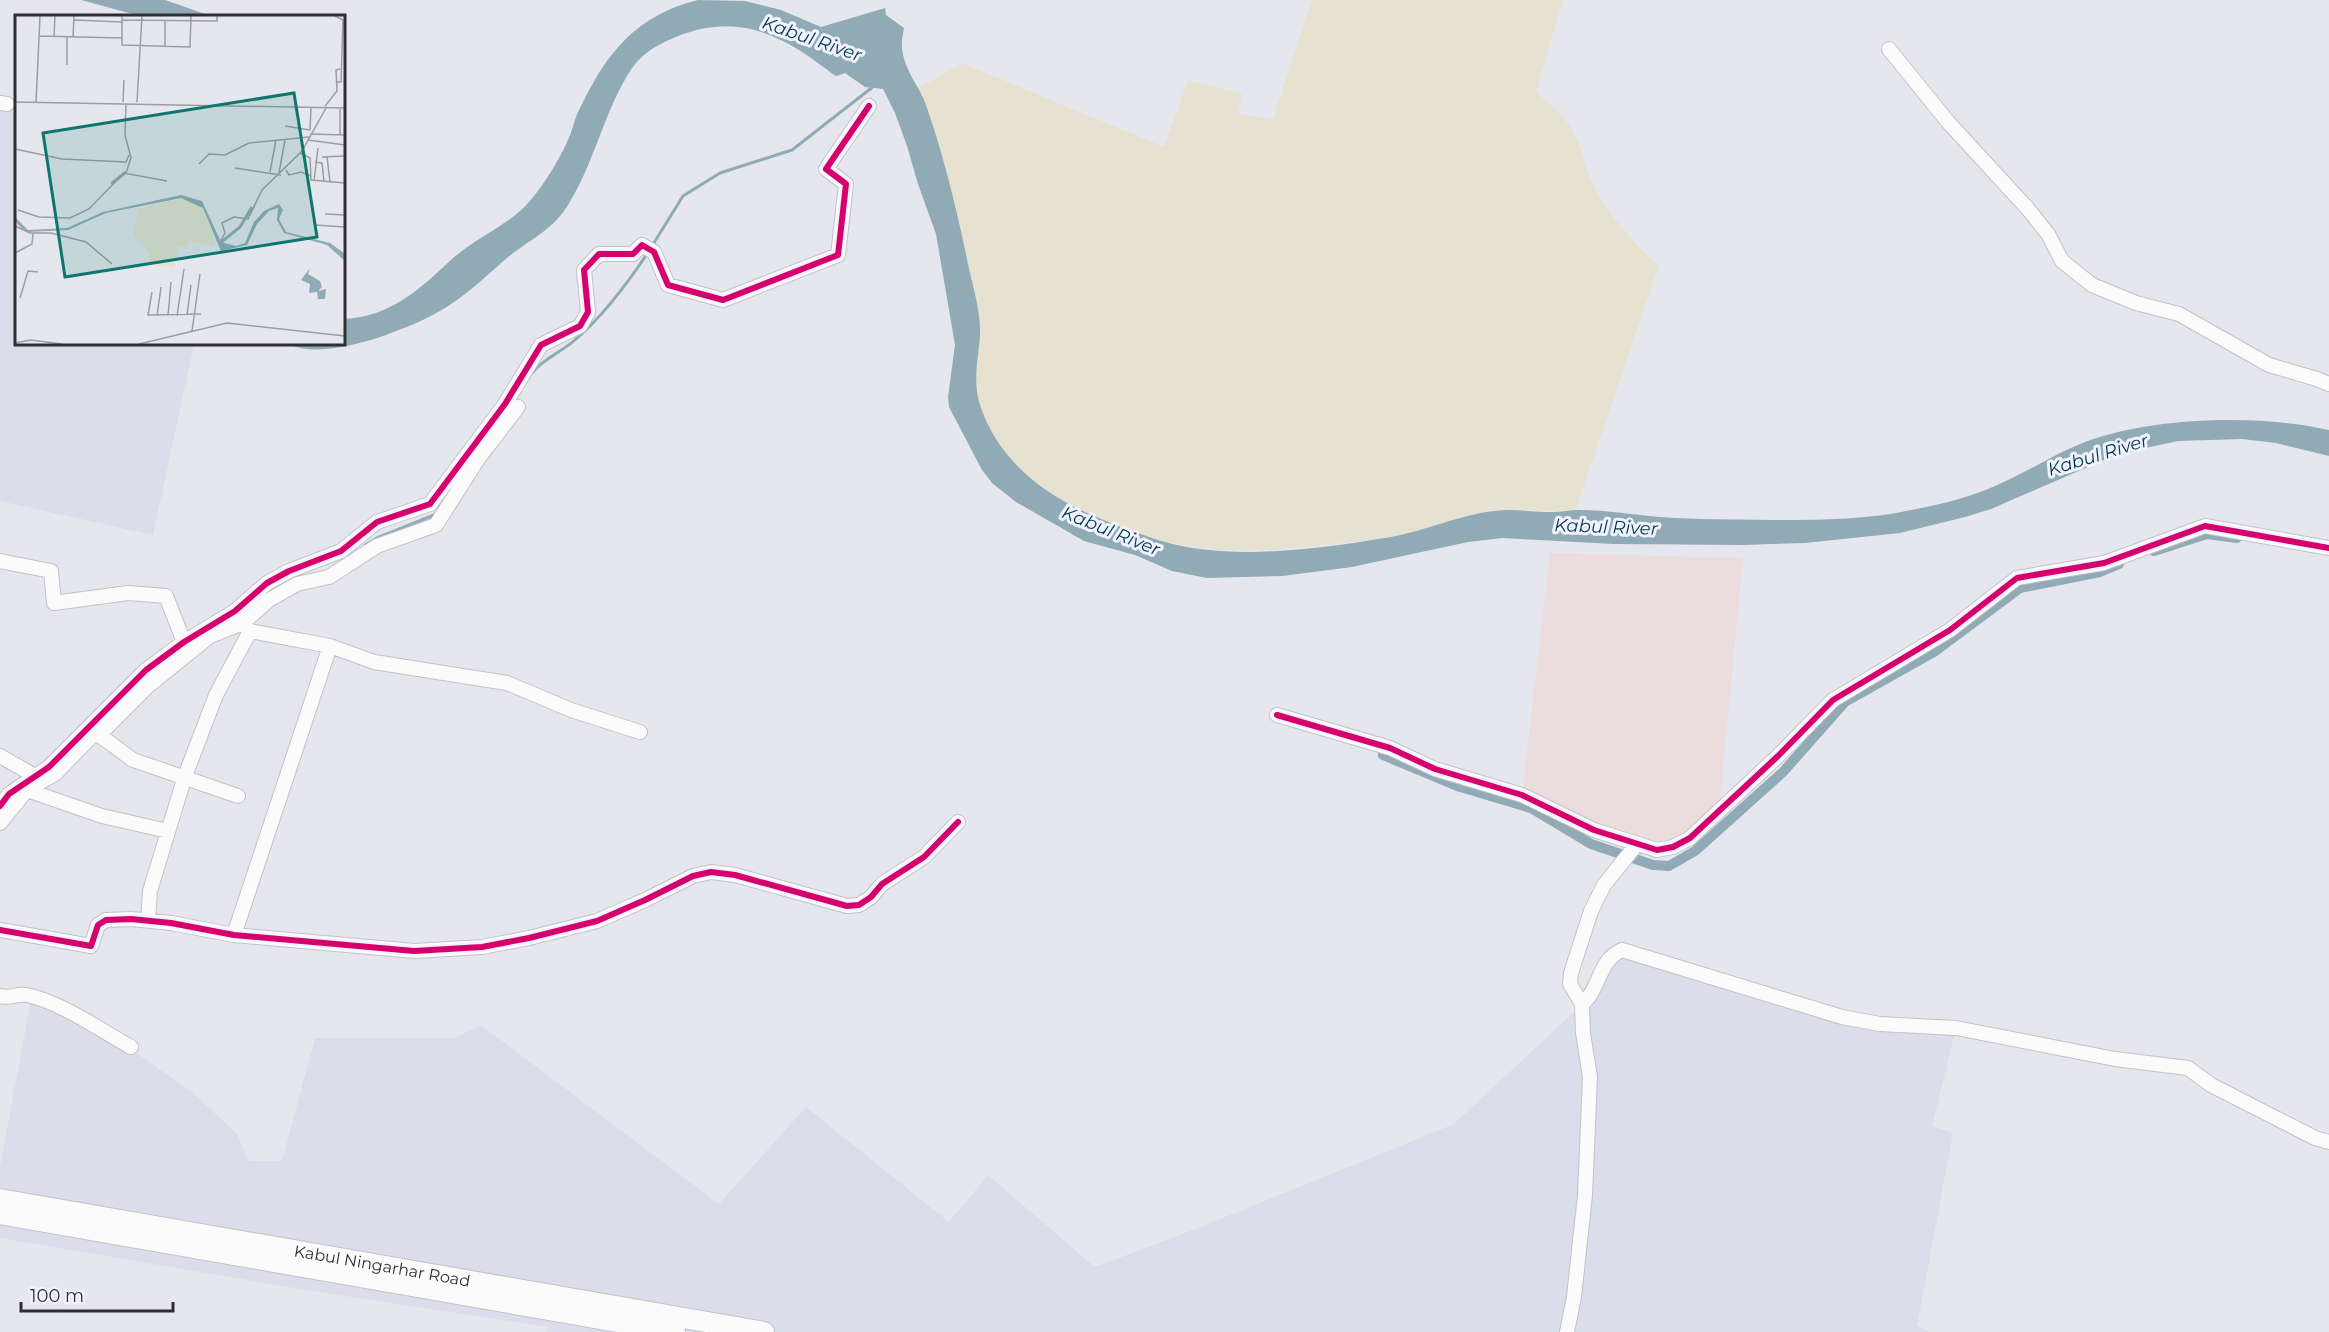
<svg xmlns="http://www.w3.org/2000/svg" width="2329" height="1332" viewBox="0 0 2329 1332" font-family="Montserrat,sans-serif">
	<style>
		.commercial { fill: #ebddde }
		.built { fill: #dbddeb }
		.sand { fill: #e6e1d0 }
		.water { fill: #90aab6 }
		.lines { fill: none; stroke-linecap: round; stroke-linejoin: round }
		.stream { stroke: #90aab6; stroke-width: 3 }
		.canal { stroke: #90aab6; stroke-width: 10 }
		.minor-casing { stroke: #c1c2c7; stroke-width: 16 }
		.highway-casing { stroke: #c1c2c7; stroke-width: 22 }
		.minor { stroke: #fbfbfc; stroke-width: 14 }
		.highway { stroke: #fbfbfc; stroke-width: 20 }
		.cycleway-casing { stroke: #f1f2fe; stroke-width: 10 }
		.cycleway { stroke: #d6006c; stroke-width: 6 }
		.labels { text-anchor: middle; stroke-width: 6; stroke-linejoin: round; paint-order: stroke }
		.street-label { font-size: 16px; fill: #2e2e33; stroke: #f1f2fe }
		.water-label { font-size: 18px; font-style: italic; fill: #013b4b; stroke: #f1f2fe }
		.inset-river { fill: none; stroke: #90aab6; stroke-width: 3 }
		.inset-road { fill: none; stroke: #9c9da3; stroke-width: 1.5 }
		.view { fill: #0f766e; fill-opacity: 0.15; stroke: #0f766e; stroke-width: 3 }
		.inset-edge { fill: none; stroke: #2e2e33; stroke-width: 3 }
	</style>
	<rect width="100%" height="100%" fill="#e6e7ee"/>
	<!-- commercial -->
	<path class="commercial" d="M1550 553 1743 558 1719 812 1690 838 1657 850 1522 795Z"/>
	<!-- built -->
	<path class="built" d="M0 102 16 106V344H194L153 535 0 501Z
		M1615 952 1808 1007 1956 1028 1932 1126 1953 1133 1917 1326 1931 1332H547L548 1327 306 1290 0 1238V1167L31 1000 132 1050 191 1091 237 1134 249 1161H282L315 1038H454L481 1025 719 1204 806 1107 949 1222 988 1175 1095 1267 1198 1228 1454 1124 1582 1004Z"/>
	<!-- sand -->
	<path class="sand" d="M1312 0H1563L1536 91C1547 103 1563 114 1571 128 1582 146 1584 168 1594 187 1607 212 1637 248 1659 265L1576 509C1545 514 1514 507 1483 512 1460 516 1438 526 1416 532 1389 539 1361 541 1333 544 1236 556 1168 555 1079 509 1033 486 997 455 980 405 968 372 983 337 976 303 963 230 939 159 919 88L962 63 1164 147 1188 80 1242 94 1238 114 1273 119Z"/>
	<!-- water -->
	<path class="water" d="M81 0H165L211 16H140Z
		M698 0 745 1 781 10 821 27 885 8 886 15 904 28C902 38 901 46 903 55 907 73 920 88 926 105 944 157 957 210 968 264 973 287 981 312 980 336 978 361 972 383 981 408 1005 475 1066 508 1130 530 1153 539 1175 546 1200 549 1263 557 1330 547 1391 537 1430 530 1467 511 1507 510 1522 510 1537 512 1552 512 1561 512 1570 510 1579 510 1607 510 1634 515 1661 517 1697 520 1734 519 1771 520 1819 520 1869 520 1916 509 1943 504 1970 497 1995 486 2026 473 2054 454 2085 442 2152 417 2260 414 2329 430V456L2276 443 2242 439 2178 441 2141 449 2104 460 1991 509 1965 517 1900 533 1805 543 1743 545 1614 544 1502 538 1468 542 1352 567 1282 576 1207 578 1172 571 1135 555 1084 541 1016 502 992 483 982 470 949 407 948 397 955 345 936 234 918 184 907 146 895 113 883 89 865 87 845 73 837 76 834 75C784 36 739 11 676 37 655 45 638 56 627 76 602 118 593 167 566 208 552 230 528 241 508 257 486 276 465 297 440 311 423 321 404 328 386 335 360 344 314 357 289 344H344V319C390 317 420 289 452 259 474 239 513 222 529 202 545 183 558 162 568 140 573 129 575 116 581 106 608 51 637 15 698 0Z"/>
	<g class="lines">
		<!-- stream -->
		<path class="stream" d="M652 246 683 196 720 173 792 150 874 86
			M532 373C544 358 562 352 576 339 603 316 627 284 647 254
			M365 545 377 538 439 513
			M271 588 292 579"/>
		<!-- canal -->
		<path class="canal" d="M2154 551 2207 534 2237 538
			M1383 755 1457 786 1531 808 1591 844 1653 865 1669 866 1695 851 1783 772 1845 702 1934 652 2020 588 2100 572 2119 564"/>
		<!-- minor casing -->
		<g class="minor-casing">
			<path id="minor" d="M1889 49 1948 122 2028 209 2048 234 2062 261 2092 285 2136 303 2179 314 2269 365 2317 379 2329 384
				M0 103 7 104
				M0 561 51 571 54 603 128 593 166 596 184 642
				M239 618 250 631 330 646 374 662 507 683 571 710 640 732
				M1277 715 1390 748 1435 769 1522 795 1594 830 1657 850 1673 847 1690 838 1778 756 1833 700 1950 630 2017 578 2104 563 2205 526 2329 548
				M99 735 133 760 238 796
				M0 756 35 776
				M21 788 102 816 168 831
				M0 806 9 794 49 767 146 670 184 642 235 611 267 583 289 571 341 551 377 522 430 504 505 404 541 345 580 326 588 312 584 270 599 254H633L642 245 654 252 668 285 723 300 838 255 846 184 826 169 869 106
				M0 823 27 790 55 774 92 736 99 735 148 686 210 636 243 623 269 600 297 584 329 577 377 546 436 525 478 459 518 407
				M148 921 150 891 185 776 216 695 250 631
				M0 930 91 946 98 925 106 920 131 919 171 923 234 935 414 951 482 947 529 938 597 921 645 900 693 876 711 872 735 875 847 906 859 905 871 897 882 884 924 857 958 822
				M234 935 330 646
				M0 996C11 999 17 993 27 995 63 1003 98 1029 131 1047
				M1582 1004C1600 990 1598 960 1622 950L1842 1017 1880 1024 1956 1028 2115 1059 2188 1068 2211 1085 2315 1138 2329 1142
				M1567 1332 1574 1297 1585 1195 1590 1077 1583 1033 1582 1004 1570 984 1571 973 1591 911 1604 885 1637 844"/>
		</g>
		<!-- highway casing -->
		<g class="highway-casing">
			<g id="highway">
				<path id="s1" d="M0 1199 764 1332"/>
				<path d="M0 1214 675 1332"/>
			</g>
		</g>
		<!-- minor -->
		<use href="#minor" class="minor"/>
		<!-- highway -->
		<use href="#highway" class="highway"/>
		<!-- cycleway casing -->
		<g class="cycleway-casing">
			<path id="cycleway" d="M1277 715 1390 748 1435 769 1522 795 1594 830 1657 850 1673 847 1690 838 1778 756 1833 700 1950 630 2017 578 2104 563 2205 526 2329 548
				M0 806 9 794 49 767 146 670 184 642 235 611 267 583 289 571 341 551 377 522 430 504 505 404 541 345 580 326 588 312 584 270 599 254H633L642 245 654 252 668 285 723 300 838 255 846 184 826 169 869 106
				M0 930 91 946 98 925 106 920 131 919 171 923 234 935 414 951 482 947 529 938 597 921 645 900 693 876 711 872 735 875 847 906 859 905 871 897 882 884 924 857 958 822"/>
		</g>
		<!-- cycleway -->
		<use href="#cycleway" class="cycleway"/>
	</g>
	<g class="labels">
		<!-- street labels -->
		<g class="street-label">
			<text dy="6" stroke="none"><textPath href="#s1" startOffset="388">Kabul Ningarhar Road</textPath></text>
		</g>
		<!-- water labels -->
		<g class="water-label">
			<text transform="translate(812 39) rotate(19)" y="6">Kabul River</text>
			<text transform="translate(2098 455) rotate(-17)" y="6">Kabul River</text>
			<text transform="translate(1606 527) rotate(2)" y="6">Kabul River</text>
			<text transform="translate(1111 531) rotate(22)" y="6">Kabul River</text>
		</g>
	</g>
	<!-- overview -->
	<g transform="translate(15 15)">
		<rect width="330" height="330" fill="#e6e7ee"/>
		<path d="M166 183 188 193 201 228 197 231 174 226 172 233 163 231 159 252 133 249 135 238 118 221 123 194Z" fill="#e6e1d0"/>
		<path d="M166 180 187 186 206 227 221 231 230 228 239 207 249 196 264 189 268 195 264 204 271 217 315 228 329 238 330 246 312 230 269 218 262 205 263 193 254 196 242 209 232 230 206 236 188 193 166 183 91 198 53 215 14 217 6 213 0 206V202L13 215 52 213 88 197ZM295 253 293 259 305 266 307 272 303 276 311 274 310 284H303L302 277 294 278 295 269 286 265Z" fill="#90aab6"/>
		<path class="inset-river" d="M96 169 111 157M205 228 225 212 237 192"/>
		<path class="inset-road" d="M107 1V30L175 32 176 1M320 1 328 5 326 67H321M59 5 107 7M107 5 202 6V1M24 21 107 23M39 21 40 1M58 22 59 1M150 32V5M52 50V21M0 87 330 93M21 87 25 1M108 87 109 65M122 87 127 1M111 89 110 120 116 143 111 158M310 91 322 76 321 55 325 54M325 94V120M270 111 295 115M295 115 296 93M295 119 330 120M293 125 330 130M0 134 47 144 111 147 114 140M285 138 295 143 296 165 330 168M307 142 330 141M312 142 315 167M300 147 307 148 309 166M184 149 194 139 210 140 234 128 294 122M220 153 266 160M271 155 274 160 286 157 296 161M255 157 261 125M264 158 270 125M299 166 303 133M3 195 24 202 55 203 74 194 109 158 152 166M310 199 330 200M300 210 330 212M0 211 15 218H36L71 227 97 249M206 225 210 218 207 208 219 202 233 204 247 175 287 136 311 93M0 238 17 229 18 219M137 277 133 300 186 299M5 283 13 256 23 257M172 300 176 270M142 301 146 272M153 301 156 267M162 301 169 254M177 316 185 259M0 328 16 325 47 329M124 329 212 308 330 321"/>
		<path class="view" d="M279 78 302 222 50 262 28 118Z"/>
		<rect width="330" height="330" class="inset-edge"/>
	</g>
	<!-- scale -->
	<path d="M21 1302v9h152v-9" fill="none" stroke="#2e2e33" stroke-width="3"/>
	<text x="30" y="1302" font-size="18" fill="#2e2e33" stroke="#f1f2fe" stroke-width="4.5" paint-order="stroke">100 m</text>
</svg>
